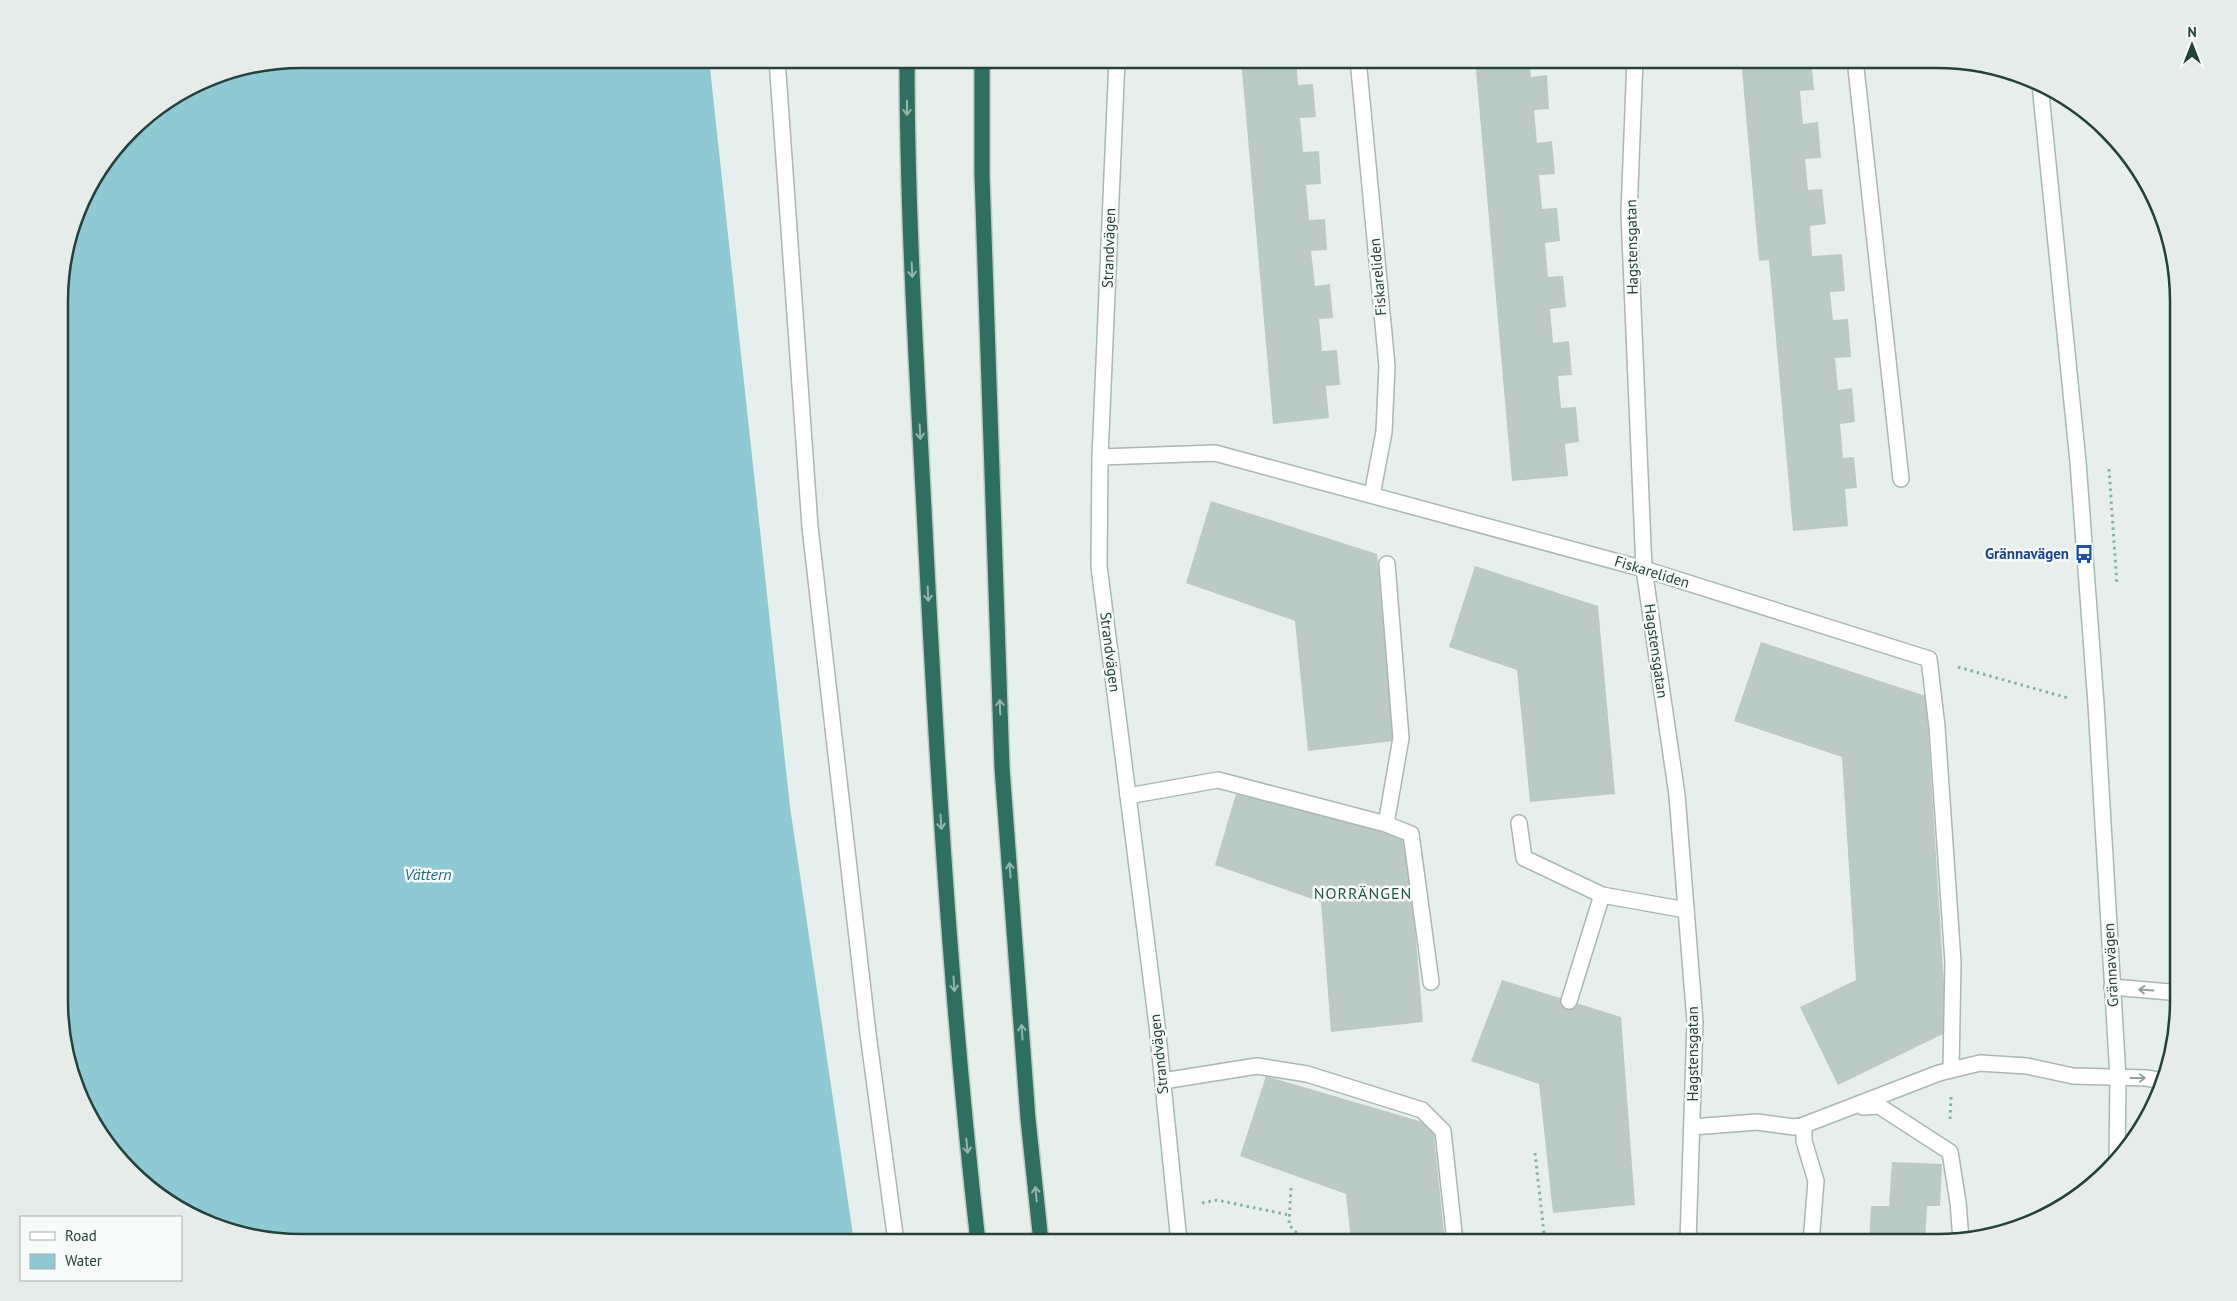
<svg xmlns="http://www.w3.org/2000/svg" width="2237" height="1301" viewBox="0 0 2237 1301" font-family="'PT Sans',sans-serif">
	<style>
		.water { fill: #8ec9d4 }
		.building { fill: #bbcac4 }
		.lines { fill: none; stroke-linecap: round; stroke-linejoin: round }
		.lane-casing { stroke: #a8b8b2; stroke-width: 18 }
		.street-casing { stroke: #a8b8b2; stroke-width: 18 }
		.secondary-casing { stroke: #a4bbb3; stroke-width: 18 }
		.highway-casing { stroke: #c2cac8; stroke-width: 18 }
		.path { stroke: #86b3a5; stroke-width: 3; stroke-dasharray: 2.5 4; stroke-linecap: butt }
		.lane { stroke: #fff; stroke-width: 15 }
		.street { stroke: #fff; stroke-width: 15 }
		.secondary { stroke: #fff; stroke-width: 15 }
		.highway { stroke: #2f6f62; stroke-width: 15 }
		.oneway { stroke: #93b5ae }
		.oneway2 { stroke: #92a09c }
		.labels { text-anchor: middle; stroke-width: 5; stroke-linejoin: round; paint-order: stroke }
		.street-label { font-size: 15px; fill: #24423a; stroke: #f7fbf9 }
		.transit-label { font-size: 15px; font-weight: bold; fill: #164399; stroke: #f7fbf9; text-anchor: end }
		.water-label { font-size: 16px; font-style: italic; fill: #1c6f80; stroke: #f7fbf9 }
		.neighbourhood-label { font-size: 16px; letter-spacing: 1px; fill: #1f5548; stroke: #f7fbf9 }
		.rim { fill: none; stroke: #24423a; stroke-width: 2.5 }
	</style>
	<rect width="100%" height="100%" fill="#e6efeb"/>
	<!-- water -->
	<path class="water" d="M301 59H709L790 807 854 1242H300L238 1234 180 1210 100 1135 77 1093 61 1032V269L84 193 141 119 208 77Z"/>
	<!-- building -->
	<path class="building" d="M1241 59H1296L1298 85 1313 84 1316 117 1300 118 1303 152 1319 151 1321 184 1306 185 1309 220 1325 219 1327 250 1311 251 1315 286 1330 284 1333 318 1319 319 1322 351 1337 350 1340 385 1326 386 1329 418 1273 424Z
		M1475 59H1529L1531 77 1547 75 1549 109 1534 110 1537 143 1552 141 1555 174 1539 175 1542 209 1557 208 1560 241 1545 243 1548 277 1563 276 1566 307 1550 309 1553 343 1569 341 1572 375 1558 376 1561 408 1576 407 1579 442 1565 444 1568 476 1512 481Z
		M1741 59H1811L1814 90 1800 91 1803 124 1818 122 1821 158 1805 159 1808 190 1822 189 1826 224 1810 226 1812 256 1842 254 1845 291 1830 292 1833 320 1848 319 1851 357 1835 358 1838 390 1852 388 1855 422 1840 424 1843 458 1854 457 1857 488 1845 489 1848 526 1793 531 1769 260 1759 261Z
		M1211 501 1377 554 1394 741 1308 751 1295 621 1186 583Z
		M1475 566 1598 606 1615 794 1530 802 1517 670 1449 647Z
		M1761 642 1926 696 1947 1032 1838 1085 1800 1007 1856 980 1842 757 1734 721Z
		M1238 787 1407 836 1423 1022 1331 1032 1321 902 1215 865Z
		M1502 980 1621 1017 1635 1205 1553 1213 1539 1084 1471 1061Z
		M1266 1076 1433 1125 1445 1242H1351L1346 1194 1240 1156Z
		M1892 1162 1942 1164 1940 1206H1927L1925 1242H1869L1871 1206H1889Z"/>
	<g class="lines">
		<!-- lane casing -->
		<g class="lane-casing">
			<path id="lane" d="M777 59 810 527 868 1034 896 1242
				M1519 823 1524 858 1602 895 1686 910
				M1569 1001 1602 895"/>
		</g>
		<!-- street casing -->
		<g class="street-casing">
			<path id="street" d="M1358 59 1387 366 1384 432 1372 495
				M1635 59 1629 213 1644 569 1677 795 1695 1022 1688 1242
				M1855 59 1901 479
				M1100 457 1215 453 1644 569 1929 659 1937 727 1953 962 1951 1070
				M1128 796 1218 780 1386 824 1411 834 1431 982
				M1386 824 1401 738 1387 564
				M2112 987 2170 992 2178 996
				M1163 1081 1257 1066 1307 1074 1422 1110 1443 1131 1455 1242
				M1863 1107 1879 1106 1950 1152 1958 1202 1961 1240
				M1804 1125V1141L1816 1181 1811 1242
				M1692 1127 1757 1122 1794 1127 1804 1125 1939 1073 1980 1063 2027 1066 2073 1076 2146 1078 2158 1080"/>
		</g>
		<!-- secondary casing -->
		<g class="secondary-casing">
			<path id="secondary" d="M1117 59 1100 457 1099 566 1157 1025 1179 1242
				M2040 84 2078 462 2096 704 2118 1078 2117 1159"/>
		</g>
		<!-- highway casing -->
		<g class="highway-casing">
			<path id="highway" d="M907 59C907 216 917 372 925 529 937 767 951 1005 978 1242
				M982 59V175L1002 768 1028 1119 1041 1242"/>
		</g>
		<!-- path -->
		<path class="path" d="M2109 469 2117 585
			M1958 667 2068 698
			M1950 1119 1951 1097
			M1535 1153 1545 1242
			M1291 1188 1289 1225 1306 1242
			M1202 1203 1217 1200 1289 1215"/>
		<!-- lane -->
		<use href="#lane" class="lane"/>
		<!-- street -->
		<use href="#street" class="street"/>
		<!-- secondary -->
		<use href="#secondary" class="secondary"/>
		<!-- highway -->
		<use href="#highway" class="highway"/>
	</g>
	<!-- one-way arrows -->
	<defs><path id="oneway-shaft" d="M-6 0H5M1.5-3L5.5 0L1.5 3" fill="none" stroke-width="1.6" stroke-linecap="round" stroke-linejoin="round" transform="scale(1.25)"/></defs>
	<g class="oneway">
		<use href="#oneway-shaft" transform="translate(907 108) rotate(90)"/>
		<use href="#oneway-shaft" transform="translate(912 270) rotate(87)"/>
		<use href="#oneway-shaft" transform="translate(920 432) rotate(87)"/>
		<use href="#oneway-shaft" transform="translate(928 594) rotate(87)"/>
		<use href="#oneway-shaft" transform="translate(1000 707) rotate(-92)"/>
		<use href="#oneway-shaft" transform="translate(941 822) rotate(86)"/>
		<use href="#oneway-shaft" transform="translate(1010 870) rotate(-94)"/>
		<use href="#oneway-shaft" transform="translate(954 984) rotate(86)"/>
		<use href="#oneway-shaft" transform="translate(1022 1032) rotate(-94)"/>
		<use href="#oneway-shaft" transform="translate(967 1146) rotate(84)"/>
		<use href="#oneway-shaft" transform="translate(1036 1194) rotate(-96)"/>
	</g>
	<g class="oneway2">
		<use href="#oneway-shaft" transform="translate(2146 990) rotate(-176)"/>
		<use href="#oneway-shaft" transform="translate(2138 1078)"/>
	</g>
	<!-- icons -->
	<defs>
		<g id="bus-bare" transform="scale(1.5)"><path d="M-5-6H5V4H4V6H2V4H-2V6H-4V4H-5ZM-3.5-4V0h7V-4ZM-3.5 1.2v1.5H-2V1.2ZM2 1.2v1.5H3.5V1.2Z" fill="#1a4fb4" stroke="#f7fbf9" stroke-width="2.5" paint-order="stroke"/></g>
	</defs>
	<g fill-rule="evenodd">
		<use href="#bus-bare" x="2084" y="554"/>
	</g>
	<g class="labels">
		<!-- street labels -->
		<g class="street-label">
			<text transform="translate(1632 247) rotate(-91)" y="5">Hagstensgatan</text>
			<text transform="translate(1109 248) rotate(-88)" y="5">Strandvägen</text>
			<text transform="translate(1378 277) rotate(-95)" y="5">Fiskareliden</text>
			<text transform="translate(1652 572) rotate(17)" y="5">Fiskareliden</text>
			<text transform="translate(1656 651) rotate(82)" y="5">Hagstensgatan</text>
			<text transform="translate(1110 652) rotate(83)" y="5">Strandvägen</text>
			<text transform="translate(2111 965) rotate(-93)" y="5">Grännavägen</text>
			<text transform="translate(1159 1054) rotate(-96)" y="5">Strandvägen</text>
			<text transform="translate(1693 1054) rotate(-90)" y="5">Hagstensgatan</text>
		</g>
		<!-- transit labels -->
		<g class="transit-label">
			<text x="2069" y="559">Grännavägen</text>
		</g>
		<!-- water labels -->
		<g class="water-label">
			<text x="428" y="880">Vättern</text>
		</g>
		<!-- neighbourhood labels -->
		<g class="neighbourhood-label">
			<text x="1363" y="899">NORRÄNGEN</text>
		</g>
	</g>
	<!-- crop -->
	<path d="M0 0H2237V1301H0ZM301 68H1937A233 233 0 0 1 2170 301V1001A233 233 0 0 1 1937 1234H301A233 233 0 0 1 68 1001V301A233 233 0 0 1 301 68Z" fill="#e6ecea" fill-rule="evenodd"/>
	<path class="rim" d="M301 68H1937A233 233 0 0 1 2170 301V1001A233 233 0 0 1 1937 1234H301A233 233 0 0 1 68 1001V301A233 233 0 0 1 301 68Z"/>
	<!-- legend -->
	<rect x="20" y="1216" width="162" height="65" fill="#f7fbf9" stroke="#a3b1ad"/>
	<rect x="30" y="1232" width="25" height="8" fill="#ffffff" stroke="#a3b1ad"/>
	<text x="65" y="1241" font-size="15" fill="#24423a">Road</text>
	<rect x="30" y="1254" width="25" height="15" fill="#8ec9d4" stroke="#a3b1ad"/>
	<text x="65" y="1266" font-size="15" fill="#24423a">Water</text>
	<!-- north arrow -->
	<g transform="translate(2192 45)" stroke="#f7fbf9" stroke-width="4" paint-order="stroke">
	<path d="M0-4L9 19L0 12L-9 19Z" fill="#24423a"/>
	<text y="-8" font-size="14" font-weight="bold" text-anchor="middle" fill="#24423a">N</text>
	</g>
</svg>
